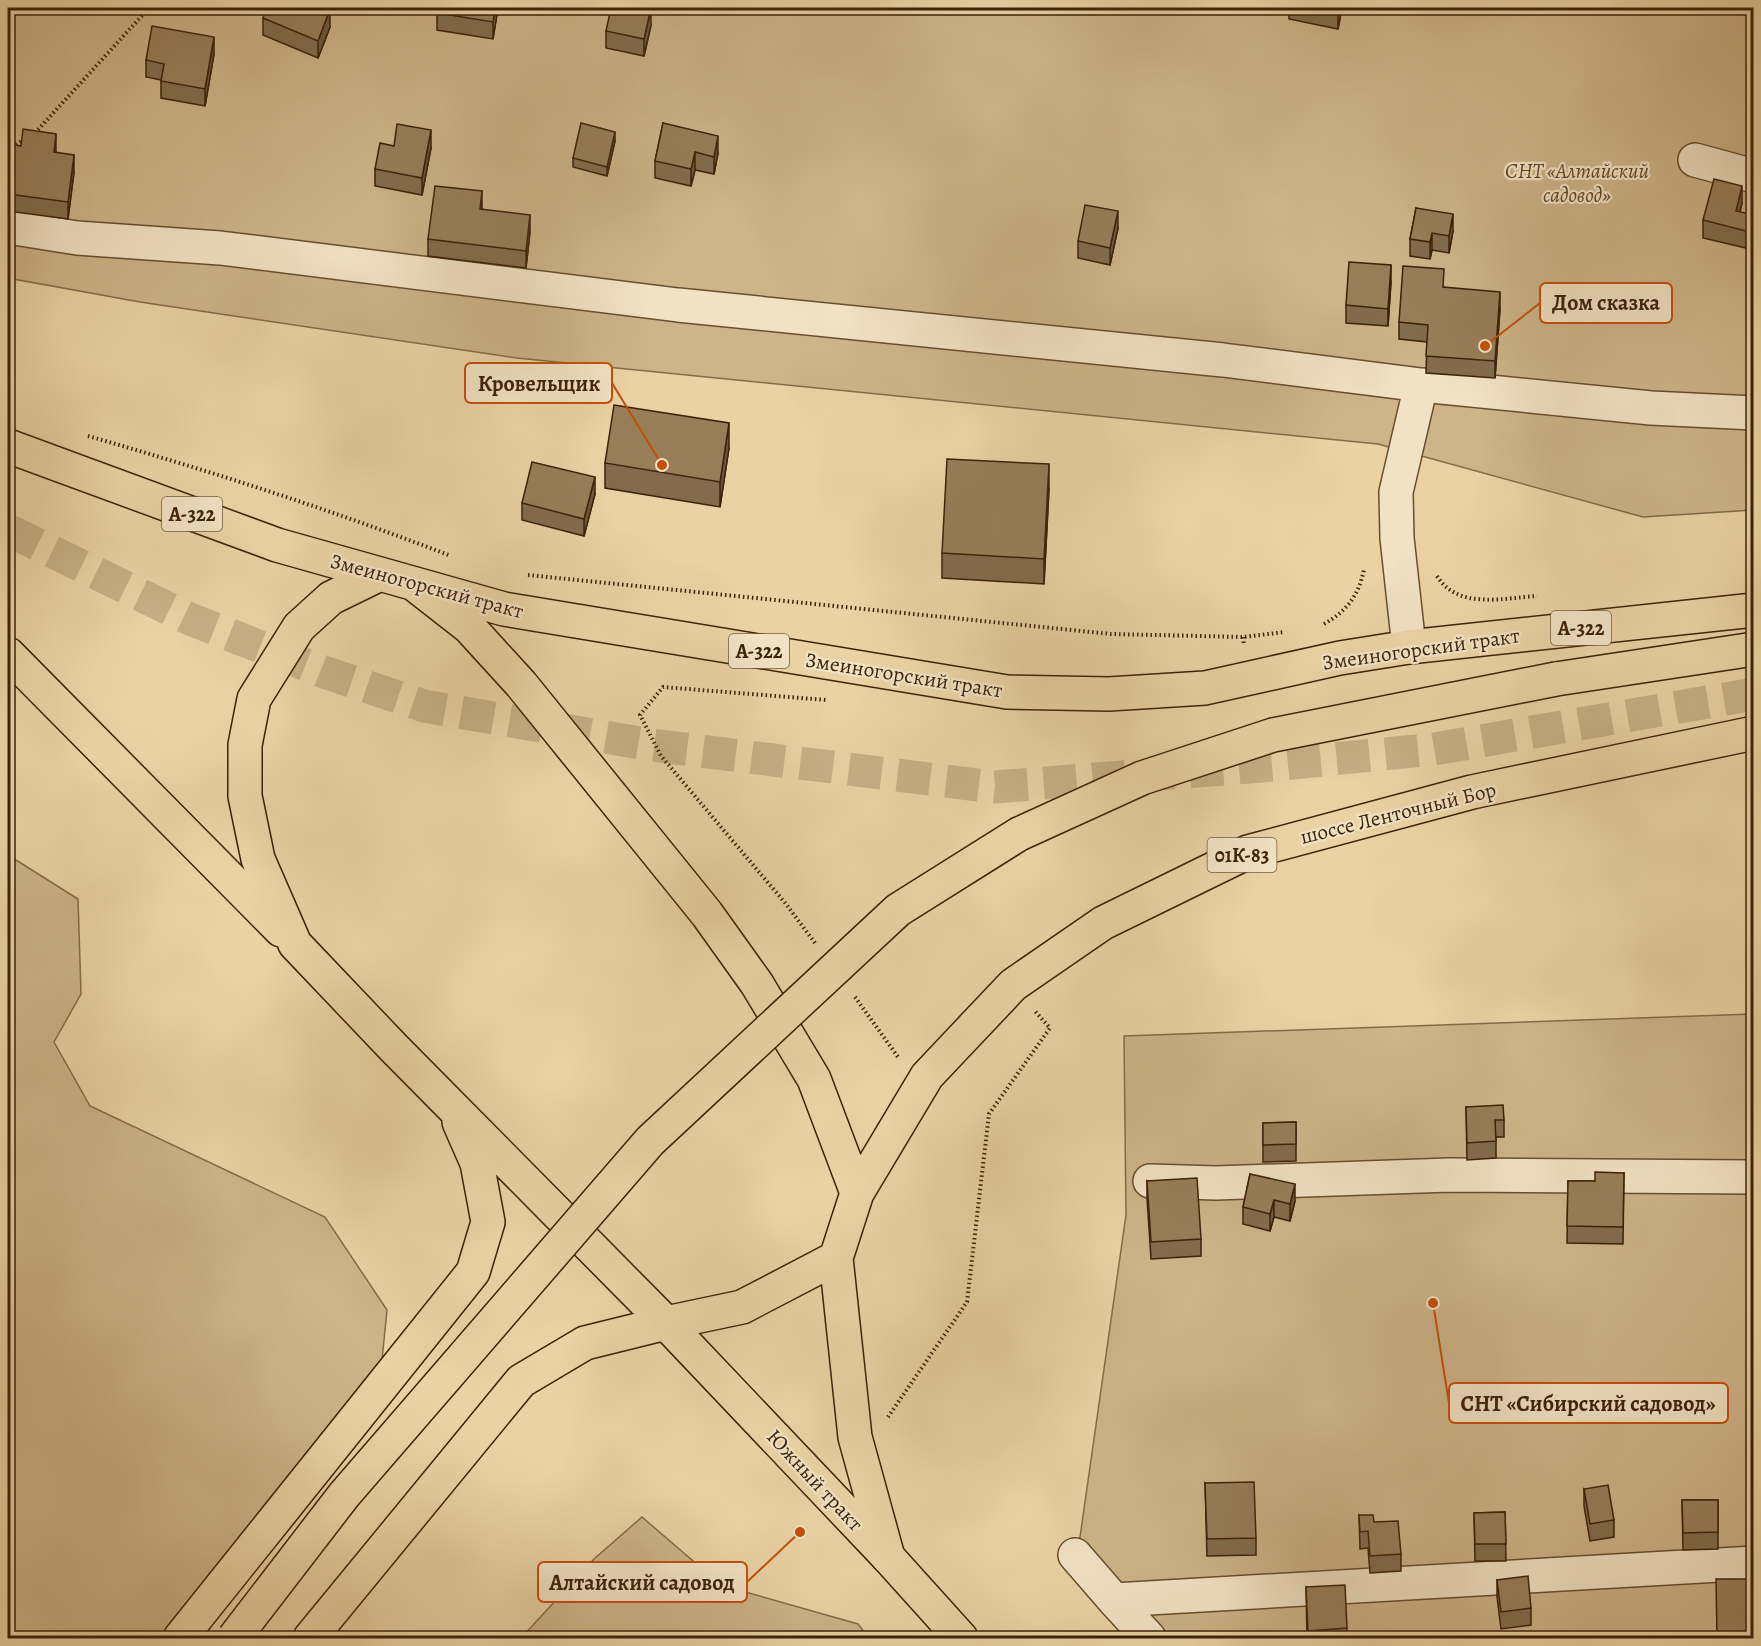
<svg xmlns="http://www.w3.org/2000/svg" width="1761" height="1646" viewBox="0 0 1761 1646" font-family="Alegreya,serif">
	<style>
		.green { fill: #cdb489; stroke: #856b48; stroke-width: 1.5 }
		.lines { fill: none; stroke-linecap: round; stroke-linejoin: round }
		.highway-tunnel { stroke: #c7af85; stroke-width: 33; stroke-dasharray: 33 16; stroke-linecap: butt }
		.minor-casing { stroke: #684e2f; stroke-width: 36 }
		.major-casing { stroke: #3d2208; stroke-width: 36 }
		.highway-casing { stroke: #3d2208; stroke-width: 36 }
		.path { stroke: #3d2208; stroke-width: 4; stroke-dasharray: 1.5 3; stroke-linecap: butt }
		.minor { stroke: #f1e2c4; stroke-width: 33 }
		.major { stroke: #ead2a4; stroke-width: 33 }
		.highway { stroke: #ead2a4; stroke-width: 33 }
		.highway-bridge-casing { stroke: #3d2208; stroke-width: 36; stroke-linecap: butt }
		.highway-bridge { stroke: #ead2a4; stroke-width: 33 }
		.wall { fill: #826c4d; stroke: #3d2208; stroke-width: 1.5 }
		.shaded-wall { fill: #6a583e; stroke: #3d2208; stroke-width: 1.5 }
		.building { fill: #977e59; stroke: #3d2208; stroke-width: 1.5 }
		.labels { text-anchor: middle; stroke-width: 4.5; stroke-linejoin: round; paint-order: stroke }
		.shield { fill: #f1e2c4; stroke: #735c40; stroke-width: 1.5 }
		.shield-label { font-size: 20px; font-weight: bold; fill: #3d2208 }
		.park-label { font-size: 21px; font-style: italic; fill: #614628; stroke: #f1e2c4 }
		.street-label { font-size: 21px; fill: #3d2208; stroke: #f1e2c4 }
		.leader { fill: none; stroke: #c64e0b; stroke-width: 2 }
		.callout-dot { fill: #c64e0b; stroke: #f1e2c4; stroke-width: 2 }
		.callout { fill: #f1e2c4; stroke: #c64e0b; stroke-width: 2 }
		.callout-label { font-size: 22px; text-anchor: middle; font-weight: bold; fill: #3d2208 }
	</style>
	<rect width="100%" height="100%" fill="#ead2a4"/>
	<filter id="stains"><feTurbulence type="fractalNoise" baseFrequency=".00333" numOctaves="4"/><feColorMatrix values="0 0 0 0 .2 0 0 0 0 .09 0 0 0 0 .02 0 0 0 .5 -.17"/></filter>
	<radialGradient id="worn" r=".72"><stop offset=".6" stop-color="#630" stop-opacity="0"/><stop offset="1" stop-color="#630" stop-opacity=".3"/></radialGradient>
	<!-- green -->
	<path class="green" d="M8 8H1753V510L1643 517 1378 444 517 358 140 302 8 278Z
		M8 855 78 899 81 994 54 1042 90 1106 325 1217 387 1310 378 1400 167 1638H8Z
		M1753 1014V1638H1143L1075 1555 1080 1537 1126 1215 1124 1036Z
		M642 1517 721 1585 858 1624 869 1638H521L594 1559Z"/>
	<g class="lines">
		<!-- highway-tunnel -->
		<path class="highway-tunnel" d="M8 530 190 619 324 672 424 706 651 745 995 787 1273 765 1434 749 1754 694"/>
		<!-- minor casing -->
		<g class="minor-casing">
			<path id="minor" d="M1695 160 1754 176
				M8 227 77 238 220 248 678 305 1223 360 1421 385 1651 408 1754 413
				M1409 647 1397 538 1396 492 1421 385
				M1150 1181 1216 1183 1449 1175 1754 1177
				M1075 1555 1114 1600
				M1149 1638 1114 1600 1754 1563"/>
		</g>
		<!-- major casing -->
		<g class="major-casing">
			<path id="major" d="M666 1323 888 1557 961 1638"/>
		</g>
		<!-- highway casing -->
		<g class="highway-casing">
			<path id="highway" d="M8 446 277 545 504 609 1007 692 1109 694 1205 688 1340 658 1409 647 1754 610
				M380 574 331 598 299 627 254 699 245 745V796L258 859 295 944 393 1047 666 1323 742 1307 836 1258 857 1193 814 1079 757 984 707 914 521 684 469 627 414 584
				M8 654 281 930
				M1556 679 1754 649
				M857 1193 927 1076 1013 985 1103 923 1248 852 1472 792 1754 733
				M836 1258 855 1437 888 1557
				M180 1638 473 1272 488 1222 477 1163 459 1122
				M310 1638 521 1381 585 1343 666 1323"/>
		</g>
		<!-- path -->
		<path class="path" d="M35 133 149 8
			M8 149 25 139
			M88 436C210 471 332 510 451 556
			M528 575 1111 634 1243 637 1285 632
			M1437 576C1458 610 1503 598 1537 596
			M1324 624C1347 611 1359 595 1364 569
			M1243 637 1244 645
			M815 943 786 904 661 756 640 715 663 687 826 700
			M855 997 898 1057
			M888 1417 967 1302 989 1114 1050 1028 1034 1010"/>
		<!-- minor -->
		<use href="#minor" class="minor"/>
		<!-- major -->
		<use href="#major" class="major"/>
		<!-- highway -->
		<use href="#highway" class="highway"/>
		<!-- highway-bridge casing -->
		<g class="highway-bridge-casing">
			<path id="highway-bridge" d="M234 1638 344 1495 650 1141 898 910 1019 834 1142 778 1273 735 1556 679"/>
		</g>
		<!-- highway-bridge -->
		<use href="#highway-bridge" class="highway-bridge"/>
	</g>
	<!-- wall -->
	<path class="wall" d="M432 8H498L493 39 437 30V8Z
		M1216 8H1233L1231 13Z
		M1289 8H1342L1338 29 1289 19Z
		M263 18 330 27 318 58 263 35Z
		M651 25 644 56 606 48V31Z
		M214 54 205 106 161 98V80L146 77V60Z
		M663 123 718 153 714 174 695 170 691 186 655 178V161Z
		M615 141 607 176 573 167V158Z
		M394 146 431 148 422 195 375 186V169Z
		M56 152 74 172 68 219 8 211V170Z
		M1742 203 1740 212 1750 232 1746 248 1703 238V220Z
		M1416 208 1453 231 1449 253 1432 250 1430 259 1410 256V239Z
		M482 209 530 232 526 268 428 256V239Z
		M1118 228 1110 265 1078 258V241Z
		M1391 282 1388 326 1346 323V305Z
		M1444 287 1500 309 1495 378 1426 373 1427 342 1399 339V322Z
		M729 448 720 507 605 488V463Z
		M1049 489 1044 584 942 578V553Z
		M595 494 584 536 522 520V503Z
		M1466 1107 1504 1120V1137H1496V1158L1467 1160Z
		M1296 1122V1161L1263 1162V1123Z
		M1624 1173 1623 1244 1567 1243 1568 1181H1595Z
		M1250 1174 1295 1201 1290 1221 1274 1217 1270 1231 1243 1224V1207Z
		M1147 1181 1201 1239V1256L1151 1259 1147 1198Z
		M1205 1483 1256 1538V1555L1207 1556Z
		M1584 1489 1614 1520V1537L1590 1541 1584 1506Z
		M1682 1500H1718V1549L1683 1550Z
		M1505 1512 1506 1561H1475L1474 1513Z
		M1359 1515 1401 1554V1571L1370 1573 1368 1548 1360 1549Z
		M1497 1580 1531 1608V1625L1501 1629 1497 1597Z
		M1306 1587 1347 1628V1638H1307Z"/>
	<!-- shaded-wall -->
	<path class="shaded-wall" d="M8 8H12L8 13Z
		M495 8H498L493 39V22Z
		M651 8V25L644 56V39Z
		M1339 8H1342L1338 29V12Z
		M330 9V27L318 58V41Z
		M214 37V54L205 106V89Z
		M431 130V148L422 195V178Z
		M615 132V141L607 176V167Z
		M56 134V151L54 169V152Z
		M718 136V153L714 174V157Z
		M695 152V170L691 186V169Z
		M74 155V172L68 219V202Z
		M1742 186V203L1736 228V211Z
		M482 191V209H480Z
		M1118 211V228L1110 265V248Z
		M1453 214V231L1449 253V236Z
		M1750 214V232L1746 248V231Z
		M530 215V232L526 268V251Z
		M1432 233V250L1430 259V242Z
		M1391 265V282L1388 326V309Z
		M1500 292V309L1495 378V361Z
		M729 423V448L720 507V482Z
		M1049 464V489L1044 584V559Z
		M595 477V494L584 536V519Z
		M1295 1184V1201L1290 1221V1204Z
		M1274 1200V1217L1270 1231V1214Z"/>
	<!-- building -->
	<path class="building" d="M267 8H326L330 9 318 41 263 18Z
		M438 8H495L493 22 437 13Z
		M611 8H651L644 39 606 31Z
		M1314 8H1339L1338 12Z
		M152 26 214 37 205 89 161 81 164 64 146 60Z
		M581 123 615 132 607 167 573 158Z
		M663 123 718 136 714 157 695 152 691 169 655 161Z
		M397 124 431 130 422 178 375 169 380 143 394 146Z
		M23 129 56 134 54 152 74 155 68 202 8 194V170L11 144 21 146Z
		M1714 179 1742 186 1736 211 1750 214 1746 231 1703 220Z
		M435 186 482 191 480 209 530 215 526 251 428 239Z
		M1085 205 1118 211 1110 248 1078 241Z
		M1416 208 1453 214 1449 236 1432 233 1430 242 1410 239Z
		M1349 262 1391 265 1388 309 1346 305Z
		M1403 266 1444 269 1443 287 1500 292 1495 361 1426 356 1428 325 1399 322Z
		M614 405 729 423 720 482 605 463Z
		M947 459 1049 464 1044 559 942 553Z
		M532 462 595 477 584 519 522 503Z
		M1503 1105 1504 1120H1495L1496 1141 1467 1143 1466 1107Z
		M1296 1122V1144L1263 1145V1123Z
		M1595 1172 1624 1173 1623 1227 1567 1226 1568 1181H1595Z
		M1250 1174 1295 1184 1290 1204 1274 1200 1270 1214 1243 1207Z
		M1197 1178 1201 1239 1151 1242 1147 1181Z
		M1254 1482 1256 1538 1207 1539 1205 1483Z
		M1608 1485 1614 1520 1590 1524 1584 1489Z
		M1682 1500H1718V1532L1683 1533Z
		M1505 1512 1506 1544H1475L1474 1513Z
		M1359 1515H1373L1374 1522 1398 1521 1401 1554 1370 1556 1368 1531 1360 1532Z
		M1528 1576 1531 1608 1501 1612 1497 1580Z
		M1716 1579H1754V1638H1717Z
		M1345 1585 1347 1628 1308 1631 1306 1587Z"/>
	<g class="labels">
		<!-- shield labels -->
		<g class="shield">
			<rect x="162" y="497" width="60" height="34" rx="4.5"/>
			<rect x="1551" y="611" width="60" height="34" rx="4.5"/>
			<rect x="729" y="634" width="60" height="34" rx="4.5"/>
			<rect x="1207.5" y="838" width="69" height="34" rx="4.5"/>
		</g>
		<g class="shield-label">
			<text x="192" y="521">А-322</text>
			<text x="1581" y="635">А-322</text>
			<text x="759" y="658">А-322</text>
			<text x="1242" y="862">01К-83</text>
		</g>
		<!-- park labels -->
		<g class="park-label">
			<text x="1577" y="178">СНТ «Алтайский<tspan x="1577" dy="24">садовод»</tspan></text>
		</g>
		<!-- street labels -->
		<g class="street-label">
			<text transform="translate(427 586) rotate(15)" y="7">Змеиногорский тракт</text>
			<text transform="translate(1421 649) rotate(-8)" y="7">Змеиногорский тракт</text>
			<text transform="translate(904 675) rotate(9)" y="7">Змеиногорский тракт</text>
			<text transform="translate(1398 813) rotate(-14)" y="7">шоссе Ленточный Бор</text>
			<text transform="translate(815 1480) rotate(47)" y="7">Южный тракт</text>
		</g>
	</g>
	<!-- callouts -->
	<path class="leader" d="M1485 346L1540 303M662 465L612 383M1433 1303L1449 1403M800 1532L747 1582"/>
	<g class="callout-dot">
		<circle cx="1485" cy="346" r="6"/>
		<circle cx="662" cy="465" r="6"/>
		<circle cx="1433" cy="1303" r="6"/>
		<circle cx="800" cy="1532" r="6"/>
	</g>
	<g class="callout">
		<rect x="1540" y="283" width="132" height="40" rx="6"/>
		<rect x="465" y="363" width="147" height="40" rx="6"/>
		<rect x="1449" y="1383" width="279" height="40" rx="6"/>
		<rect x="538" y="1562" width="209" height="40" rx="6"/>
	</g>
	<g class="callout-label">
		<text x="1606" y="310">Дом сказка</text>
		<text x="539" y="391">Кровельщик</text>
		<text x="1588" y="1411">СНТ «Сибирский садовод»</text>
		<text x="642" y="1590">Алтайский садовод</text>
	</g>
	<!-- margin -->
	<rect width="1761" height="1646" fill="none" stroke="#ead2a4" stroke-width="30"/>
	<rect x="9" y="9" width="1743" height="1628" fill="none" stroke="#3d2208" stroke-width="3"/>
	<rect x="15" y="15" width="1731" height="1616" fill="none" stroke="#3d2208" stroke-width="1.5"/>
	<rect width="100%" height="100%" filter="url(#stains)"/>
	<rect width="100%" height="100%" fill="url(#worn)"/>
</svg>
